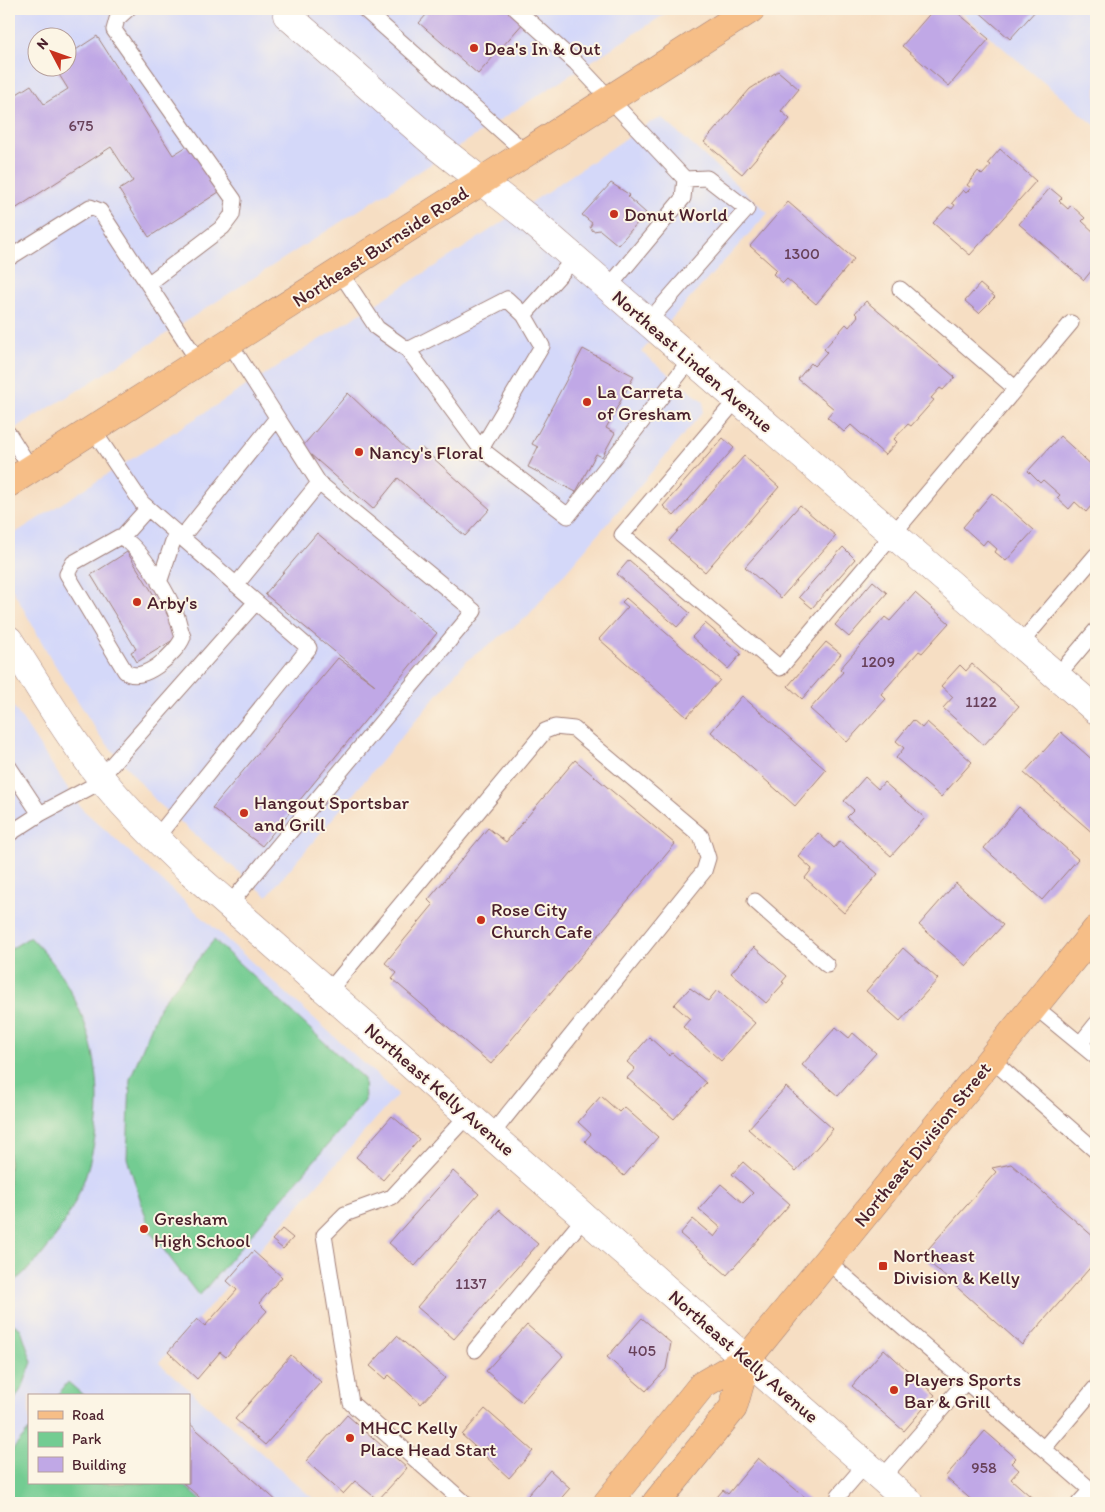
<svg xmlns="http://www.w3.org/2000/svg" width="1105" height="1512" viewBox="0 0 1105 1512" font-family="Itim,sans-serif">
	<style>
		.built { fill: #d4d8f9; fill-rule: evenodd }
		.green { fill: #73cc92; stroke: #5e765e }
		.building { fill: #c0a8e6 }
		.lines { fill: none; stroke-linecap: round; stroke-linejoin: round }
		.service-casing { stroke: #a07e77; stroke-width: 17 }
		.minor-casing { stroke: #a07e77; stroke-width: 29 }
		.tertiary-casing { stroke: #a07e77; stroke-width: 29 }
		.primary-casing { stroke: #a07e77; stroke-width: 29 }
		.service { stroke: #fff; stroke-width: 15 }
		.minor { stroke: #fff; stroke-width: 28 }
		.tertiary { stroke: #fff; stroke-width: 28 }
		.primary { stroke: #f6be87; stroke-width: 28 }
		.poi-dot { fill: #c8321e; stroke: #fcf5e5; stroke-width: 2 }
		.labels { text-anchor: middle; stroke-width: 4; stroke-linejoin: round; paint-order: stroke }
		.number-label { font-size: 16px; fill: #68415a }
		.poi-label { font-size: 19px; fill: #4a1f2b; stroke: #fcf5e5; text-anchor: start }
		.street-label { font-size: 19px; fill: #4a1f2b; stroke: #fcf5e5 }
	</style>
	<rect width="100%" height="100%" fill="#fcf5e5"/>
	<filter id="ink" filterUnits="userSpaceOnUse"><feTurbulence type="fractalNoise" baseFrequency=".02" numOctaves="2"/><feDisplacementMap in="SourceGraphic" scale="10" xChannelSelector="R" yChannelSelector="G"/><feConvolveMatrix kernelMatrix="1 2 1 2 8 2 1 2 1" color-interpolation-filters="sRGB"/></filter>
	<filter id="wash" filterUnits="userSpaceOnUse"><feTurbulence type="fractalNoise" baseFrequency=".0096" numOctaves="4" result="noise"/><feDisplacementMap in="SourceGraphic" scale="20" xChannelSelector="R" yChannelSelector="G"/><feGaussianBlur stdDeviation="1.12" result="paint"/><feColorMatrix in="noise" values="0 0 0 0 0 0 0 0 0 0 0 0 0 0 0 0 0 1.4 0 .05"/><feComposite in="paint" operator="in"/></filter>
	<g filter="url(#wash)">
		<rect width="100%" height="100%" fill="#f6dec3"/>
		<!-- built -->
		<path class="built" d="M9 9H673L80 389 9 432ZM38 38H68V68H38Z
			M957 9H1096V126L1036 76Z
			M662 118 768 213 641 352 704 402 703 412 526 618 466 661 267 896 157 802 100 736 50 657 9 583V537L462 249 649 123Z
			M9 700 81 808 398 1094 159 1363 318 1503H9ZM29 1396H189V1483H29Z"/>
		<!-- green -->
		<path class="green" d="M30 937C41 949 53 961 61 975 116 1061 108 1166 48 1247 39 1260 26 1271 14 1282L9 1278V950Z
			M214 940 364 1079 365 1101 199 1296 151 1233 127 1158 130 1079 160 1005Z
			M9 1321 21 1329 32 1362 23 1386 9 1409Z
			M68 1382 84 1396H57Z
			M29 1430V1483H182L204 1503H9V1454Z"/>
		<g id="blocks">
			<!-- building -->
			<path class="building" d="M421 9H511L525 21 478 74 419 23 427 14Z
				M934 9H953L989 39 949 86 902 46Z
				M976 9H1037L1010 39Z
				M97 36 173 155 189 145 219 192 149 237 119 190 133 181 111 147 9 213V92L12 97 31 85 44 104 68 89 55 68H68V55Z
				M778 71 799 89 781 111 790 119 742 174 704 142 750 89Z
				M1000 149 1036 181 970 255 933 223 948 207 952 209 955 205 952 203 963 190 966 193 971 188 967 185 978 171 982 175 991 165 988 163Z
				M611 183 630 195 628 197 646 213 618 245 600 230 593 231 590 227 592 223 582 215Z
				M1050 188 1062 198 1059 201 1068 209 1071 205 1085 218 1082 221 1096 234V265L1084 280 1019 224Z
				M788 202 854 259 816 304 787 279 783 283 773 274 777 270 750 246Z
				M980 284 995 297 979 313 965 301Z
				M866 301 955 377 943 390 940 388 931 398 934 400 911 426 908 424 894 439 897 442 885 455 851 425 844 432 827 417 834 409 798 379 811 363 814 366 827 352 824 349 846 324 849 327 858 316 855 313Z
				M583 349 634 376 606 428 615 433 602 457 596 454 576 492 528 467 538 447 532 444Z
				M348 393 415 457 422 448 490 509 465 536 398 478 373 509 302 447Z
				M1060 436 1096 469V482L1091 487 1096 491V500L1086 512 1075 502 1069 509 1057 498 1060 495 1043 480 1040 483 1028 471Z
				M723 438 734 448 674 516 663 506Z
				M744 456 779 487 705 572 669 541Z
				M992 493 1034 530 1006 561 995 552 997 549 987 540 983 545 963 527Z
				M800 505 836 536 781 598 745 567Z
				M317 533 437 633 262 846 212 808 338 658 375 685 265 594Z
				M843 547 855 559 812 608 799 597Z
				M127 552 154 595 160 591 172 608 166 612 178 637 137 662 131 652 136 649 91 575Z
				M629 560 690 613 677 627 617 574Z
				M873 581 887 593 849 637 835 625Z
				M915 593 949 623 922 653 919 651 881 694 886 699 847 742 810 709 843 672 840 669 885 617 890 621Z
				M626 598 720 680 687 717 599 639 628 607 622 602Z
				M705 623 741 654 728 669 692 637Z
				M826 642 841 654 802 699 788 686Z
				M972 664 1019 706 984 745 943 708 953 697 941 686 960 665 966 671Z
				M742 696 826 770 795 806 711 732Z
				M913 720 922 728 927 722 972 762 941 797 896 758 904 748 896 741Z
				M1061 732 1096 763 1095 835 1024 773Z
				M575 760 675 844 491 1064 392 979 397 973 385 963 433 905 428 900 488 828 506 842Z
				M865 777 878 789 884 782 925 818 891 856 847 817 854 810 844 801Z
				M1019 807 1078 859 1042 900 984 848Z
				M818 833 834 848 840 841 878 874 844 913 805 878 812 869 798 856Z
				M956 883 1003 925 966 966 919 925Z
				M754 947 787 976 782 982 784 983 766 1003 731 973Z
				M903 948 938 979 900 1021 866 991Z
				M690 988 708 1001 717 990 755 1023 721 1061 683 1027 690 1019 674 1005Z
				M836 1027 849 1038 853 1033 876 1053 838 1096 802 1065Z
				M649 1037 670 1056 672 1053 706 1083 674 1119 627 1078 635 1069 627 1062Z
				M786 1087 833 1129 796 1171 748 1129Z
				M601 1096 619 1112 624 1107 658 1137 624 1176 585 1141 591 1134 578 1122Z
				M392 1116 419 1139 383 1180 356 1157Z
				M743 1162 790 1204 727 1275 680 1234 693 1219 714 1237 721 1228 699 1209 721 1184 743 1203 753 1193 732 1174Z
				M1011 1164 1096 1239V1261L1022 1345 922 1256 996 1172 992 1168Z
				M453 1171 479 1194 415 1266 389 1243Z
				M499 1210 538 1244 454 1339 417 1307Z
				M282 1229 293 1238 283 1249 272 1240Z
				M253 1251 282 1277 259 1303 267 1311 226 1357 220 1352 197 1379 168 1352 197 1319 205 1326 237 1290 227 1281Z
				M642 1318 671 1343 666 1369 646 1391 607 1357Z
				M527 1325 563 1356 522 1402 486 1371Z
				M397 1336 445 1378 421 1404 389 1375 385 1379 370 1366Z
				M884 1349 935 1395 904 1431 852 1386Z
				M291 1355 321 1382 265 1445 235 1419Z
				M485 1409 533 1451 509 1478 462 1435Z
				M347 1415 407 1468 378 1500 355 1481 343 1494 306 1461Z
				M189 1423 279 1503H206L183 1483H189Z
				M985 1431 1016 1458 1011 1463 1019 1470 1011 1479 1038 1503H975L945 1477Z
				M758 1458 812 1503H712L723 1490 728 1494Z
				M550 1470 570 1488 557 1503H521Z"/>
		</g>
	</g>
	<g filter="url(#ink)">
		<use href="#blocks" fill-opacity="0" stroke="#a07e77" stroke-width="1"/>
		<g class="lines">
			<!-- service casing -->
			<g class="service-casing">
				<path id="service" d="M128 9 117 19 114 30 234 200 232 215 223 227 148 284
					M364 9 526 153
					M516 9 576 63 685 179 683 198 608 288
					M9 258 90 207 100 211 199 362
					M340 272 377 328 408 350 507 299 524 315 575 258
					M900 289 1016 389
					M524 315 542 346 481 449 568 516 691 359
					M648 322 747 209 707 178 685 179
					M408 350 481 449
					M737 399 622 535 780 668 1071 323
					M93 430 142 503 309 648 156 838
					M9 434 31 469
					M119 537C136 540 166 591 173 607 178 616 179 627 183 637 177 653 141 686 125 671L67 574 73 563Z
					M122 537 148 508
					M182 537 277 418
					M159 583 176 532
					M236 585 319 483
					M1020 644 1096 555
					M1057 676 1096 630
					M9 767 40 814
					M101 777 256 602
					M9 834 40 814 104 780
					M755 901 827 965
					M229 905 474 611 319 483 229 342
					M328 992 545 731 555 727 574 729 701 836 708 858 704 871 491 1135
					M1034 1006 1096 1057
					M1080 1044 1096 1024
					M991 1059 1096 1151
					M827 1261 1091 1490 1079 1503
					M475 1350 585 1217
					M1044 1448 1096 1387
					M882 1478 966 1381
					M465 1503 351 1403 324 1235 345 1214 392 1197 468 1115
					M841 1503 839 1495 866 1464"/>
			</g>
			<!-- minor casing -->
			<g class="minor-casing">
				<path id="minor" d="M287 15 438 147 527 217 1096 710"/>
			</g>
			<!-- tertiary casing -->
			<g class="tertiary-casing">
				<path id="tertiary" d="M9 640C40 688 69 738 105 783 131 814 160 843 190 871L910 1503"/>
			</g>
			<!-- primary casing -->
			<g class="primary-casing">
				<path id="primary" d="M9 483 751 9
					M607 1503 702 1385 747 1359 1096 930
					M656 1503 733 1408 747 1359"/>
			</g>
			<!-- service -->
			<use href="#service" class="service"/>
			<!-- minor -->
			<use href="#minor" class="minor"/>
			<!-- tertiary -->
			<use href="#tertiary" class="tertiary"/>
			<!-- primary -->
			<use href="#primary" class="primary"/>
		</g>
	</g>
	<!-- markers -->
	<g class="poi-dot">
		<circle cx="474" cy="48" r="5"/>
		<circle cx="614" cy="214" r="5"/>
		<circle cx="587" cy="402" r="5"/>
		<circle cx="359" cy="452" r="5"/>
		<circle cx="137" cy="602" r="5"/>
		<circle cx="244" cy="813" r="5"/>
		<circle cx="481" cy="920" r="5"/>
		<circle cx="144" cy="1229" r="5"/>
		<rect x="878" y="1261" width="10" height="10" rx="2.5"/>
		<circle cx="894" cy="1390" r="5"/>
		<circle cx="350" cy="1438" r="5"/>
	</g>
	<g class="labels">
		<!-- number labels -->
		<g class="number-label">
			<text x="81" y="131">675</text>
			<text x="802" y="259">1300</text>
			<text x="878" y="667">1209</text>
			<text x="981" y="707">1122</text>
			<text x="471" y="1289">1137</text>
			<text x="642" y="1356">405</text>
			<text x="984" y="1473">958</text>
		</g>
		<!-- poi labels -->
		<g class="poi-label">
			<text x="484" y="55">Dea's In &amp; Out</text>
			<text x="624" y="221">Donut World</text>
			<text x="597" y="398">La Carreta<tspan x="597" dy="22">of Gresham</tspan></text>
			<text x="369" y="459">Nancy's Floral</text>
			<text x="147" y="609">Arby's</text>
			<text x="254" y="809">Hangout Sportsbar<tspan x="254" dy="22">and Grill</tspan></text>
			<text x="491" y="916">Rose City<tspan x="491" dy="22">Church Cafe</tspan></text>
			<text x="154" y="1225">Gresham<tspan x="154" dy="22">High School</tspan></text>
			<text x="893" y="1262">Northeast<tspan x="893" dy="22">Division &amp; Kelly</tspan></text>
			<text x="904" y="1386">Players Sports<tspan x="904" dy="22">Bar &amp; Grill</tspan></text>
			<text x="360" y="1434">MHCC Kelly<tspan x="360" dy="22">Place Head Start</tspan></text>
		</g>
		<!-- street labels -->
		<g class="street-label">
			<text transform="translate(380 246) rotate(-33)" y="7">Northeast Burnside Road</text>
			<text transform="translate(693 361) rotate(41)" y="7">Northeast Linden Avenue</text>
			<text transform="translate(440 1089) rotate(41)" y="7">Northeast Kelly Avenue</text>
			<text transform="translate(922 1144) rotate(-51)" y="7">Northeast Division Street</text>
			<text transform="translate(744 1356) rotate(41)" y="7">Northeast Kelly Avenue</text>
		</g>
	</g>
	<!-- margin -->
	<rect width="1105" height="1512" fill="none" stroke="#fcf5e5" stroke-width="30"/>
	<!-- legend -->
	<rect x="28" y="1394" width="162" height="90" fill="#fcf5e5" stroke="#b59f9b"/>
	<rect x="38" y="1411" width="25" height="8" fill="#f6be87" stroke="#b59f9b"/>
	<text x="72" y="1420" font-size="15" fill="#4a1f2b">Road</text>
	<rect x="38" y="1432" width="25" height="15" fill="#73cc92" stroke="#b59f9b"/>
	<text x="72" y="1444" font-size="15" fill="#4a1f2b">Park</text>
	<rect x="38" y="1457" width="25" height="15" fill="#c0a8e6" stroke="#b59f9b"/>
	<text x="72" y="1470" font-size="15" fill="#4a1f2b">Building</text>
	<!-- north arrow -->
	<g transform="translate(52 52) rotate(311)"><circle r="24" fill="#fcf5e5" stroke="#b59f9b"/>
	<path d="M0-4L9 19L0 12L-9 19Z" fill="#c8321e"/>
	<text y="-8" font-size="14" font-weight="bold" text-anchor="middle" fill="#4a1f2b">N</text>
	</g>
</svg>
